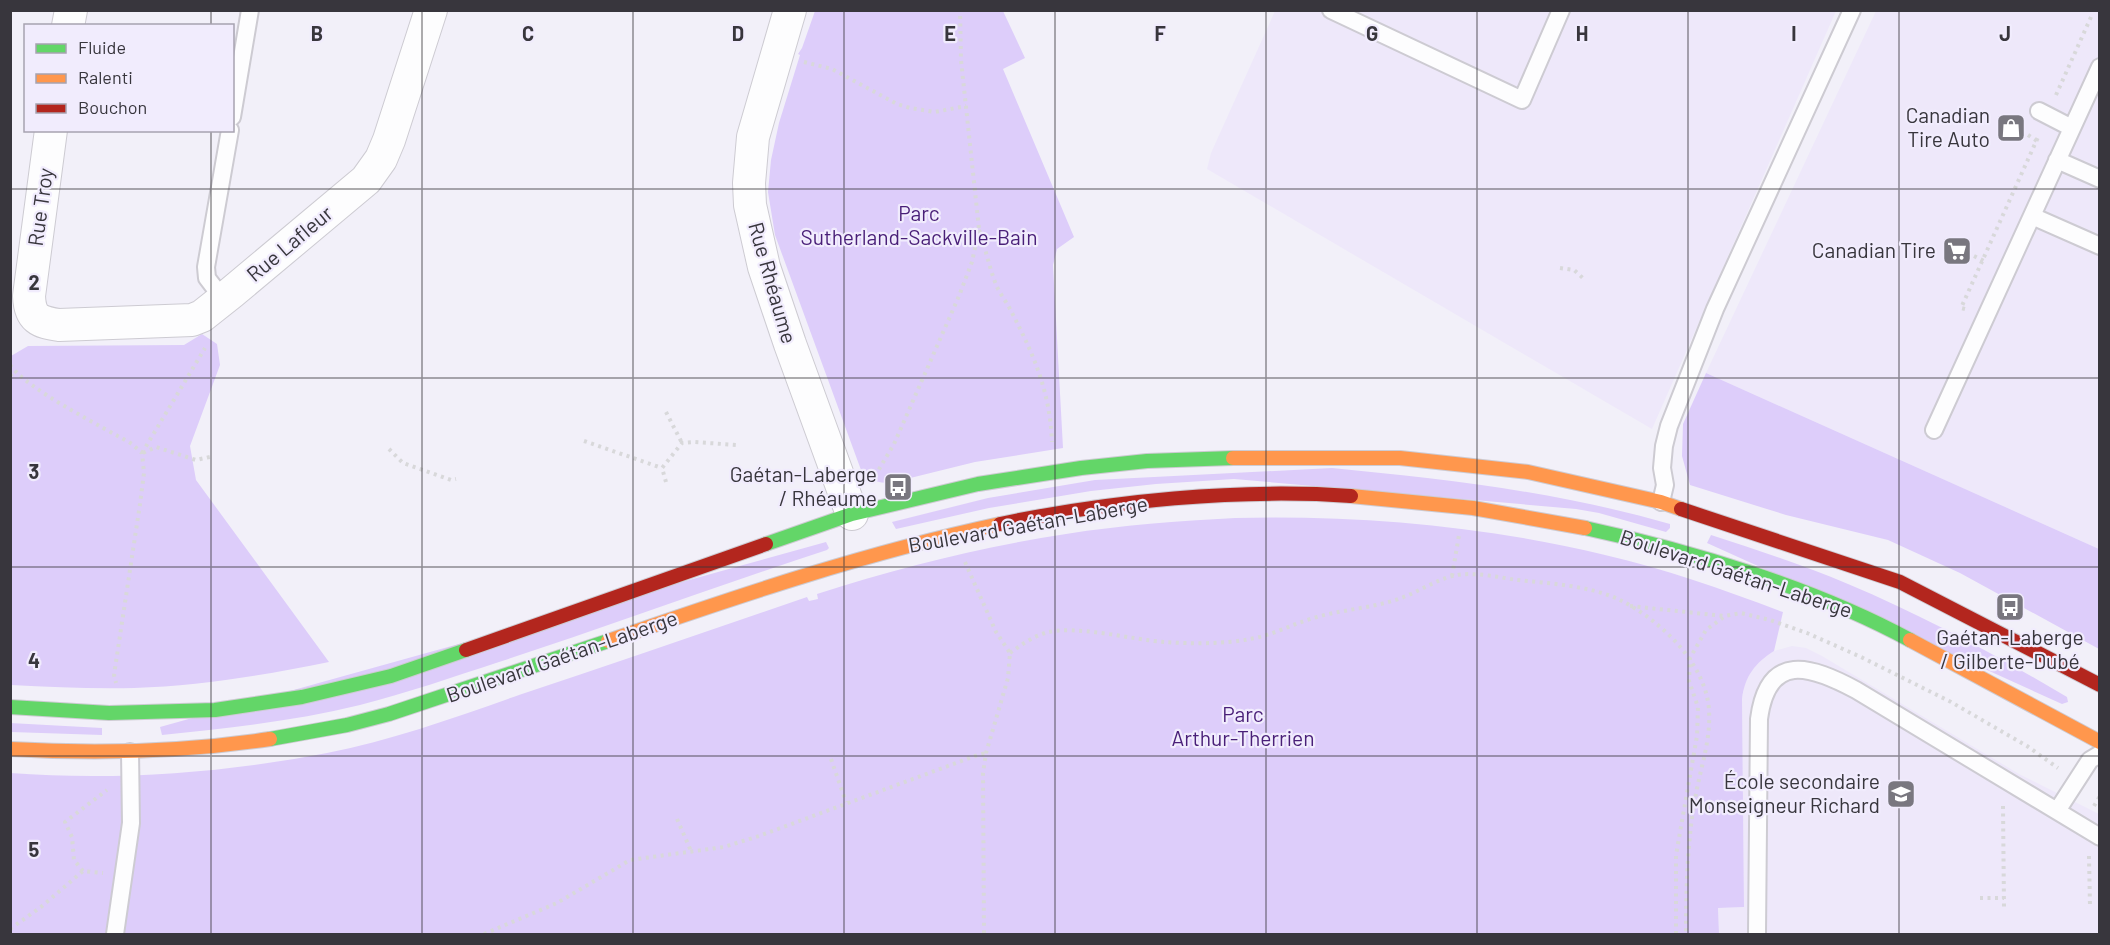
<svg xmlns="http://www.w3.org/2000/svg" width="2110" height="945" viewBox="0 0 2110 945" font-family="Barlow,sans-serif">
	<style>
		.built { fill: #eee8fa }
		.green { fill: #ddcdfa }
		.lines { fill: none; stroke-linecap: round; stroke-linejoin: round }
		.lane-casing { stroke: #cdcbd2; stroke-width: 20 }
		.street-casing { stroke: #cdcbd2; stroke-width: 34 }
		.fast-casing { stroke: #cdcbd2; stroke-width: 16 }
		.slow-casing { stroke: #cdcbd2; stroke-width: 16 }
		.jam-casing { stroke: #cdcbd2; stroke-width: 16 }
		.path { stroke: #d8d8da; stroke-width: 4; stroke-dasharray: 3 4.5; stroke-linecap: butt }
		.lane { stroke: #fdfdfe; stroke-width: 16 }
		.street { stroke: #fdfdfe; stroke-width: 32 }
		.fast { stroke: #63d668; stroke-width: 14 }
		.slow { stroke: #ff974d; stroke-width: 14 }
		.jam { stroke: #b3261e; stroke-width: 14 }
		.grid { fill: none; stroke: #38363d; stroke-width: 1.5; stroke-opacity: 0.55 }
		.labels { text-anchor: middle; stroke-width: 4.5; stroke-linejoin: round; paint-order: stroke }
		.poi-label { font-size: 21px; fill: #38363d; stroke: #f1ecfd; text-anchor: end }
		.street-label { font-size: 21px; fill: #38363d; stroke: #f1ecfd }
		.park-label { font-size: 21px; fill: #491f78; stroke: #f1ecfd }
		.grid-label { font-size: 20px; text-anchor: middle; font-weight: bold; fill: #38363d; stroke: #f1ecfd; stroke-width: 4.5; stroke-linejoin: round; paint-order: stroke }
	</style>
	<rect width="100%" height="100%" fill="#f2f0f9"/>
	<!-- built -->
	<path class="built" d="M1275 11H1836L1652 429 1207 169 1211 153Z
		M1876 11H2099V549L1706 373Z
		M1792 646 1806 648 1822 656 2019 774 2099 814V934H1719L1718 908 1744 907 1742 699 1744 687 1749 674 1759 660 1774 651Z"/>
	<!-- green -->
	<path class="green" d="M815 11H1003L1025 58 1003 69 1074 237 1057 249 1053 265 1063 448 975 462 890 483C877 483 870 480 861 470L775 235 768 192 771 160 779 123 800 55 798 54 802 48Z
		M202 334 217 344 220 365 190 446 196 480 329 662C265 675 200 686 134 688 93 689 52 687 11 685V356L28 346 184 345Z
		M1706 373 2099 549V649L1960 573 1888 540 1786 515 1690 485 1682 456 1683 424Z
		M1332 468C1446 479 1559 492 1670 524V528L1666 532 1599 513 1576 509 1234 479 1156 484 1091 491 989 508 896 529 892 522 988 498 1095 480Z
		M1235 518C1358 515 1485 526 1605 555 1666 569 1724 590 1783 612L1774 651C1755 663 1745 676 1742 699L1744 907 1718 908 1719 934H11L10 773C116 781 223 773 327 753 393 740 456 717 519 695 615 663 711 630 807 597L809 601 818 599 817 594C898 568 981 547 1066 534 1122 525 1178 521 1235 518Z
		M1711 535C1757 550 1803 565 1848 584 1924 616 1996 655 2067 697L2068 702 2062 704 1707 543Z
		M826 542 829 548 827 550C717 586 609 626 499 662 453 677 407 693 360 705 295 721 229 728 162 735L160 727Z
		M10 723 102 728V735L11 732Z"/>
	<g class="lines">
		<!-- lane casing -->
		<g class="lane-casing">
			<path id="lane" d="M1331 10 1522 100 1561 10
				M2039 111 2072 128
				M232 117 250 10
				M2057 160 2100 179
				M2032 216 2100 246
				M223 299 207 278 206 267 230 130
				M1934 430 2100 67
				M1661 502 1665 485 1662 468 1664 446 1669 426 1715 309 1852 10
				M2057 811 2090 760 2100 754
				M115 934 131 823 130 752
				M1757 934 1759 719C1768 651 1811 666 1856 690L2100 837"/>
		</g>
		<!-- street casing -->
		<g class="street-casing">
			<path id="street" d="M790 10 753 137 749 183 750 205 764 267 790 344 852 514
				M68 26 71 10
				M51 130 29 296C30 319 39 322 59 325L192 320 202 316 231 293 366 180 381 159 389 140 431 10"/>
		</g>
		<!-- fast casing -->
		<g class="fast-casing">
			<path id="fast" d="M1585 528C1692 551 1814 588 1910 640
				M766 544 852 514 978 484 1081 468 1147 461 1233 458
				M10 707 109 713 215 710 302 697 391 676 466 650
				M270 739 347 725 389 714 608 641"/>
		</g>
		<!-- slow casing -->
		<g class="slow-casing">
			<path id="slow" d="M1233 458H1400L1528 472 1661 502 1681 509
				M1351 496 1473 508 1585 528
				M1910 640 2100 742
				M608 641C738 596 865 553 1000 524
				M10 749C97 754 184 752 270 739"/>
		</g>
		<!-- jam casing -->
		<g class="jam-casing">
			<path id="jam" d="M1681 509 1900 582 2100 685
				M1000 524C1110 501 1238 488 1351 496
				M466 650 766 544"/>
		</g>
		<!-- path -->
		<path class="path" d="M804 62 832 69 897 104 910 108 935 112 966 106
			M2056 95 2091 17
			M2028 135 2037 141
			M979 230C986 249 989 268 997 287 1001 295 1007 303 1011 311 1034 355 1050 392 1052 442
			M1974 256 1984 261
			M1560 268 1574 270 1585 280
			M1965 309 1961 308 2039 135
			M10 365C28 390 103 427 132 444L142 453 144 473 140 504 114 675 116 683
			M10 376 14 371
			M666 412 682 443
			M584 441 662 468
			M389 449 403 463 451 480 456 479
			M142 453 205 348
			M143 453 156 447 196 460 214 456
			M875 476 894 444 959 296 972 262 979 229 961 60 960 10
			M666 482 662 468 682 443 694 442 737 445
			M965 562 996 632 1010 653 1008 678 986 753 983 773 984 934
			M1452 576 1459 535
			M1630 606 1724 616
			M1010 653C1021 645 1032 637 1045 633 1074 624 1133 640 1165 642 1191 644 1225 644 1250 639 1274 635 1294 623 1317 617 1345 609 1374 608 1401 598 1418 592 1434 581 1452 576 1472 571 1497 577 1517 580 1548 583 1592 586 1620 600 1660 620 1706 663 1709 710 1711 741 1700 769 1695 799 1687 844 1686 889 1686 934
			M831 759 846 802
			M2003 806 2004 907
			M2094 806 2100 796
			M677 819 691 851
			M2089 856 2090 907
			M83 871 74 860 72 837 65 822 107 790
			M1980 898H2004
			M10 929 41 907 83 871 103 873
			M484 934 557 903 630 860 724 847 759 836 975 756 986 753
			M1676 934V855L1697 736 1698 707 1689 681 1690 658 1706 630 1725 616 1741 613 1770 620 1807 633 1861 657 1951 702 2027 746 2058 768"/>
		<!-- lane -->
		<use href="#lane" class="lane"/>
		<!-- street -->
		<use href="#street" class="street"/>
		<!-- fast -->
		<use href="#fast" class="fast"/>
		<!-- slow -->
		<use href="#slow" class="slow"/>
		<!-- jam -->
		<use href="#jam" class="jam"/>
	</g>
	<!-- grid -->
	<path class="grid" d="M211 10V26M422 10V934M633 10V934M844 10V934M1055 10V934M1266 10V934M1477 10V934M1688 10V934M1899 10V934M211 130V934M10 189H2100M10 378H2100M10 567H2100M10 756H2100"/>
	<!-- icons -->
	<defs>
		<g id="shop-square" transform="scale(1.5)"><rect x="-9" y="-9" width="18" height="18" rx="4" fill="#79777f" stroke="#f1ecfd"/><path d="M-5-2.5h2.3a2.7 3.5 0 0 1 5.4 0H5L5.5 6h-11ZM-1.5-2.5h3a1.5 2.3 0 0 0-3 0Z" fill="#fff"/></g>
		<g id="supermarket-square" transform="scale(1.5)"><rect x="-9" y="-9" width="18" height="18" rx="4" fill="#79777f" stroke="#f1ecfd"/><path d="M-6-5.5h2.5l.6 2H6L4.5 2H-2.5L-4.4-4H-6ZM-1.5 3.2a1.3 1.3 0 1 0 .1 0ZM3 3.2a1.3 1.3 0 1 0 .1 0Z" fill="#fff"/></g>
		<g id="bus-square" transform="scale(1.5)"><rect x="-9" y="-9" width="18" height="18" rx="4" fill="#79777f" stroke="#f1ecfd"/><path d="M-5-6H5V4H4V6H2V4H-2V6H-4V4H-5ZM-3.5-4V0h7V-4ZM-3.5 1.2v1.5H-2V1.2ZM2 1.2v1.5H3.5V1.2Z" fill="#fff"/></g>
		<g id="school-square" transform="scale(1.5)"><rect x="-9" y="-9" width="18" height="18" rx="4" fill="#79777f" stroke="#f1ecfd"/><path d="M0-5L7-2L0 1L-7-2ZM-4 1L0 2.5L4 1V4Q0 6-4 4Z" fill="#fff"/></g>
	</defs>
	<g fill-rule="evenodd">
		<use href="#shop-square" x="2011" y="128"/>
		<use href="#supermarket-square" x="1957" y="251"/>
		<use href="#bus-square" x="898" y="487"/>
		<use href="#bus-square" x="2010" y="607"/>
		<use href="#school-square" x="1901" y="794"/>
	</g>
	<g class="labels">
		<!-- poi labels -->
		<g class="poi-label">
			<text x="1990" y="123">Canadian<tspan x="1990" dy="24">Tire Auto</tspan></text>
			<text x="1936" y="258">Canadian Tire</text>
			<text x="877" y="482">Gaétan-Laberge<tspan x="877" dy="24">/ Rhéaume</tspan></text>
			<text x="2010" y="645" text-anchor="middle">Gaétan-Laberge<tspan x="2010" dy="24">/ Gilberte-Dubé</tspan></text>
			<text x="1880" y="789">École secondaire<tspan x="1880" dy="24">Monseigneur Richard</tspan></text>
		</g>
		<!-- street labels -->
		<g class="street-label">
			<text transform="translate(41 207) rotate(-82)" y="7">Rue Troy</text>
			<text transform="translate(290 244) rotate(-40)" y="7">Rue Lafleur</text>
			<text transform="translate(772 283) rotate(74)" y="7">Rue Rhéaume</text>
			<text transform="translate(1028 525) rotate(-10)" y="7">Boulevard Gaétan-Laberge</text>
			<text transform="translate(1736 574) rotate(18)" y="7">Boulevard Gaétan-Laberge</text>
			<text transform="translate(562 657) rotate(-19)" y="7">Boulevard Gaétan-Laberge</text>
		</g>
		<!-- park labels -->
		<g class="park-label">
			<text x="919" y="221">Parc<tspan x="919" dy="24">Sutherland-Sackville-Bain</tspan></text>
			<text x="1243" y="722">Parc<tspan x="1243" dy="24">Arthur-Therrien</tspan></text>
		</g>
	</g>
	<g class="grid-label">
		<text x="317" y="41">B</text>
		<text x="528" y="41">C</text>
		<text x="738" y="41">D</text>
		<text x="950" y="41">E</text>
		<text x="1160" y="41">F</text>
		<text x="1372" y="41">G</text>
		<text x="1582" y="41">H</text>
		<text x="1794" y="41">I</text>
		<text x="2005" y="41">J</text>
		<text x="34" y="290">2</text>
		<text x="34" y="479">3</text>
		<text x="34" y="668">4</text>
		<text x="34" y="857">5</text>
	</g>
	<!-- border -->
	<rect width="2110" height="945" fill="none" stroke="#38363d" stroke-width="24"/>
	<!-- legend -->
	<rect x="24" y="24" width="210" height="108" fill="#f1ecfd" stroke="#a7a3b0" stroke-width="1.5"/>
	<rect x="36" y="44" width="30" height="9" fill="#63d668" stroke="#a7a3b0" stroke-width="1.5"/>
	<text x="78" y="54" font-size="18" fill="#38363d">Fluide</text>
	<rect x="36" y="74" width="30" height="9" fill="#ff974d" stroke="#a7a3b0" stroke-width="1.5"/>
	<text x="78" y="84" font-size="18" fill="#38363d">Ralenti</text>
	<rect x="36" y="104" width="30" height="9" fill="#b3261e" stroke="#a7a3b0" stroke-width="1.5"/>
	<text x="78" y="114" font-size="18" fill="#38363d">Bouchon</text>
</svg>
